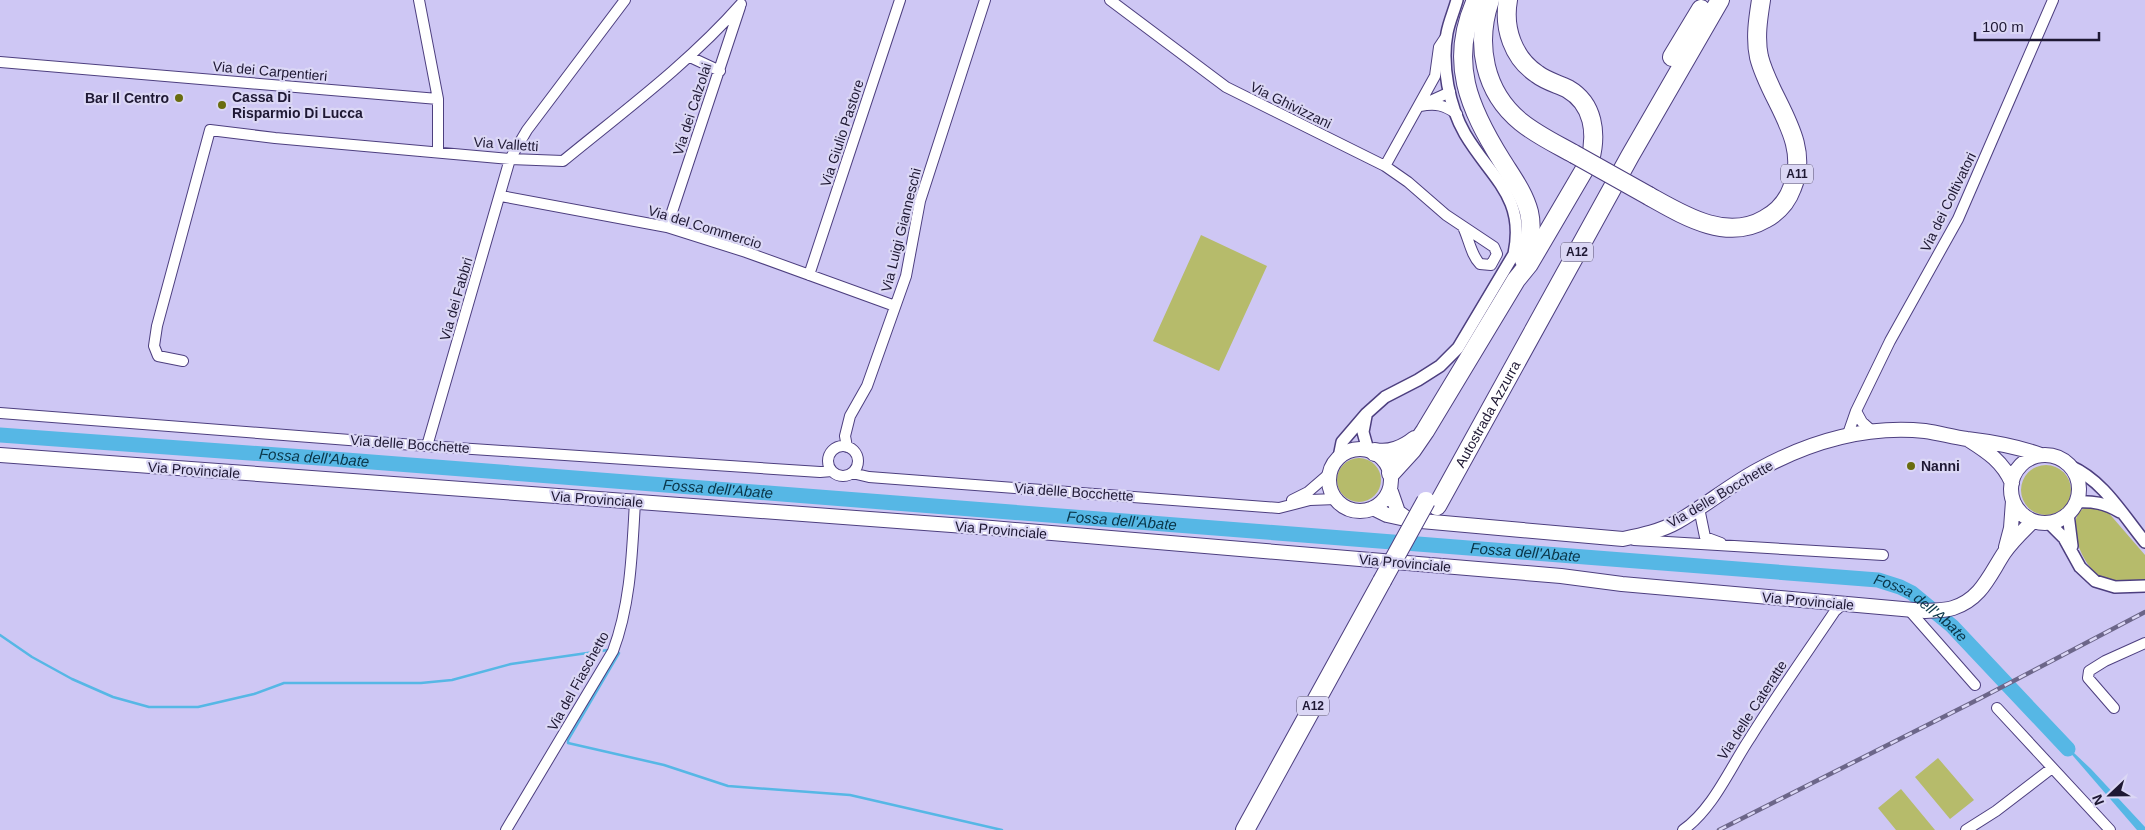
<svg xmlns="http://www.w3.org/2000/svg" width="2145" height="830" viewBox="0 0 2145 830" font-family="Arial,sans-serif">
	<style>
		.green { fill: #b6bb6b }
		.water { fill: #56b7e5 }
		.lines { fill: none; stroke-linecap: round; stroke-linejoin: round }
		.stream { stroke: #56b7e5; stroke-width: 2.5 }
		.river { stroke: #56b7e5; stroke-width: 15 }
		.minor-casing { stroke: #4d3f7f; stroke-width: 12 }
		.tertiary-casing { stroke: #4d3f7f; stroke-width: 14 }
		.secondary-casing { stroke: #4d3f7f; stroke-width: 16 }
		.motorway-casing { stroke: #4d3f7f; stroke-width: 20 }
		.minor { stroke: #fff; stroke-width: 10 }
		.tertiary { stroke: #fff; stroke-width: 11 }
		.secondary { stroke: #fff; stroke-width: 14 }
		.motorway { stroke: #fff; stroke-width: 18 }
		.rail-casing { stroke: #6c6689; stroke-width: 4.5 }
		.rail { stroke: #dbd7f5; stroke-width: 2.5; stroke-dasharray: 8; stroke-linecap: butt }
		.motorway-bridge-casing { stroke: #4d3f7f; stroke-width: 20; stroke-linecap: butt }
		.motorway-bridge { stroke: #fff; stroke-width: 18 }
		.poi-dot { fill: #696c0e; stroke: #dbd7f5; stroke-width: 2 }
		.labels { text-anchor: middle; stroke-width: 4.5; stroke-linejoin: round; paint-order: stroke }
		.shield { fill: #dbd7f5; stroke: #57516d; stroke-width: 1 }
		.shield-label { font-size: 12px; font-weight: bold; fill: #1e1833 }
		.street-label { font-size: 14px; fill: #1e1833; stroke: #dbd7f5 }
		.poi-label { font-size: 14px; font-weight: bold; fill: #1e1833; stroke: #dbd7f5; text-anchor: start }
		.water-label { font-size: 15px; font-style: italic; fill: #093548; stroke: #dbd7f5 }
	</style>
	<rect width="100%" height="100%" fill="#cec7f4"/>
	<!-- green -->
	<path class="green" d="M1201 235 1267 266 1219 371 1153 341Z
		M1337 480a22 22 0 1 1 44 0a22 22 0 1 1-44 0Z
		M2021 490a25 25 0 1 1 50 0a25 25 0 1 1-50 0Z
		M2088 505 2107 511 2145 555V583C2132 583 2118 585 2106 580 2087 573 2069 536 2077 516 2079 511 2084 508 2088 505Z
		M1938 758 1974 800 1950 819 1915 777Z
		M1901 789 1935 830H1896L1878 808Z"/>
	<!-- water -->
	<path class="water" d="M2055 735 2091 769 2145 827V830H2137Z"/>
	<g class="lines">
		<!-- stream -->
		<path class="stream" d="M0 635 32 657 72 679 113 697 149 707H198L254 694 284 683H421L452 680 511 664 608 650
			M619 653 568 740V743L664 765 728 786 850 795 1002 830"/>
		<!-- river -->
		<path class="river" id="s1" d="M0 435 346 460 1878 580 1900 587 1912 593 1952 626 2068 749"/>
		<!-- minor casing -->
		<g class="minor-casing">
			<path id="minor" d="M1110 0 1226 87 1385 166 1408 182 1446 215 1494 247 1497 254 1491 265 1480 264C1471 255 1469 239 1463 227
				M690 57 720 71
				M0 62 438 99 419 0
				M438 99V152
				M1426 103 1450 92
				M1420 106C1436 103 1444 105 1457 114
				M1385 166 1435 76 1439 47 1447 35
				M501 196 667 227 746 252 895 306
				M667 227 740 7
				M809 275 900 0
				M183 361 158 356 154 346 157 326 210 130 275 138 510 159 563 161C624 111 689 63 741 4
				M1856 411 1862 422 1872 431
				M0 413 427 446 820 472 832 471
				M1848 434 1856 411 1890 341 1958 219 2053 0
				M828 461a15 15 0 1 1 30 0a15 15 0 1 1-30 0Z
				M427 446 510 159 527 130 625 0
				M847 447 845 436 850 416 867 386 906 276 920 201 985 0
				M852 473 869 477 1279 508 1310 500 1336 499
				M1292 500 1308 492 1330 473
				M1699 508 1705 537 1721 543
				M1634 540 1883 555
				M1909 610 1975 685
				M1997 708 2110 830
				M2114 708 2088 678 2089 671 2105 661 2145 643
				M506 830 613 651C631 603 632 552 635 502
				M1683 830C1713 809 1730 768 1750 738 1777 695 1806 654 1835 611L1843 604
				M1966 830 1996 811 2052 768"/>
		</g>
		<!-- tertiary casing -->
		<g class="tertiary-casing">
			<path id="tertiary" d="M1366 416 1363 432 1368 450
				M1339 457 1342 442 1366 414 1385 397 1418 380 1440 366 1458 348 1514 254C1526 197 1491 178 1465 134 1449 106 1441 65 1447 33 1449 22 1454 11 1457 0
				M2070 466C2104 481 2122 514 2145 542
				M2076 502C2093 501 2105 503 2120 512
				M2068 514 2072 546
				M2049 523 2064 538 2080 567 2095 581 2115 587 2145 586"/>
		</g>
		<!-- secondary casing -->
		<g class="secondary-casing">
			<path id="secondary" d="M1969 440C1988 452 2003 462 2012 483
				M1329 480a31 31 0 1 1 62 0a31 31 0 1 1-62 0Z
				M0 455 992 528 1561 576 1622 584 1925 611C1934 610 1944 611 1953 608 1981 599 1989 576 2004 553 2012 541 2023 531 2033 521
				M2011 489a34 34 0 1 1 68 0a34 34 0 1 1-68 0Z
				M1390 489 1398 512 1409 520
				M1373 508 1387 515 1410 520 1623 539C1642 535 1661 531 1677 522 1705 506 1730 485 1758 470 1809 442 1866 425 1925 431 1939 433 1953 437 1967 439 1992 442 2016 446 2041 455
				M2006 547 2011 528 2013 501"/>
		</g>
		<!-- motorway casing -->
		<g class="motorway-casing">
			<g id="motorway">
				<path d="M1476 0C1448 62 1469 108 1502 161 1512 177 1524 193 1529 212 1533 229 1529 244 1524 260"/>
				<path d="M1490 0C1475 44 1484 92 1521 122 1537 135 1556 144 1574 154"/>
				<path d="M1672 57 1701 9"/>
				<path d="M1649 196C1683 215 1726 242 1765 219 1778 212 1787 202 1792 188 1812 141 1770 101 1759 57 1755 38 1758 19 1761 0"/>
				<path d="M1375 452C1389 455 1404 449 1415 440"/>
				<path d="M1391 473 1412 450 1425 431 1516 280 1529 264 1590 160C1597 134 1594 104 1568 89 1558 84 1546 81 1537 74 1513 58 1503 28 1508 0"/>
				<path id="s2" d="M1437 506 1630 156 1720 0"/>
				<path d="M1245 830 1382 581"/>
			</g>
		</g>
		<!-- minor -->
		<use href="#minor" class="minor"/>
		<!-- tertiary -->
		<use href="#tertiary" class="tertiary"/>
		<!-- secondary -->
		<use href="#secondary" class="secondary"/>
		<!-- motorway -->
		<use href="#motorway" class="motorway"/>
		<!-- rail casing -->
		<g class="rail-casing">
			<path id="rail" d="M1719 830 1979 699 2145 612"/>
		</g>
		<!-- rail -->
		<use href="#rail" class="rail"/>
		<!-- motorway-bridge casing -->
		<g class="motorway-bridge-casing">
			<path id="motorway-bridge" d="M1574 154 1649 196
				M1382 581 1426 501"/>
		</g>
		<!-- motorway-bridge -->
		<use href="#motorway-bridge" class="motorway-bridge"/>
	</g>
	<!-- markers -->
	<g class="poi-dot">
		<circle cx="179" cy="98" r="5"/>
		<circle cx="222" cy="105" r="5"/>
		<circle cx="1911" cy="466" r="5"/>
	</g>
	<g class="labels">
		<!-- shield labels -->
		<g class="shield">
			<rect x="1781" y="164.5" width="32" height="19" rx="4"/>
			<rect x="1561" y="242.5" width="32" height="19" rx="4"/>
			<rect x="1297" y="696.5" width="32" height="19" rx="4"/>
		</g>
		<g class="shield-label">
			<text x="1797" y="178">A11</text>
			<text x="1577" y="256">A12</text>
			<text x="1313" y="710">A12</text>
		</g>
		<!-- street labels -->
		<g class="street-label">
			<text transform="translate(270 71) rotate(5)" y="5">Via dei Carpentieri</text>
			<text transform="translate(1291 105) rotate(26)" y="5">Via Ghivizzani</text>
			<text transform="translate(692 109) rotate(-72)" y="5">Via dei Calzolai</text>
			<text transform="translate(842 133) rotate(-72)" y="5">Via Giulio Pastore</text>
			<text transform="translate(506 144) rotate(4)" y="5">Via Valletti</text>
			<text transform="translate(1948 202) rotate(-64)" y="5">Via dei Coltivatori</text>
			<text transform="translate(705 227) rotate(17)" y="5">Via del Commercio</text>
			<text transform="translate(901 230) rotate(-76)" y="5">Via Luigi Gianneschi</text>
			<text transform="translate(456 299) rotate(-74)" y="5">Via dei Fabbri</text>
			<text dy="5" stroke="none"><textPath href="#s2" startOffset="105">Autostrada Azzurra</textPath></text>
			<text transform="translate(410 444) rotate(4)" y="5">Via delle Bocchette</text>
			<text transform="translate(194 470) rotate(4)" y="5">Via Provinciale</text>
			<text transform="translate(1074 492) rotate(4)" y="5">Via delle Bocchette</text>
			<text transform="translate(1720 494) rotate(-30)" y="5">Via delle Bocchette</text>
			<text transform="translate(597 499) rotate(4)" y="5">Via Provinciale</text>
			<text transform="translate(1001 530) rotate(5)" y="5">Via Provinciale</text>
			<text transform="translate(1405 563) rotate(5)" y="5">Via Provinciale</text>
			<text transform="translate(1808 601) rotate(5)" y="5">Via Provinciale</text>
			<text transform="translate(578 681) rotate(-61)" y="5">Via del Fiaschetto</text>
			<text transform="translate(1752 710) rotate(-57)" y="5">Via delle Cateratte</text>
		</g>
		<!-- poi labels -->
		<g class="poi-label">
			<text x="232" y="102">Cassa Di<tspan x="232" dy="16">Risparmio Di Lucca</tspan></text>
			<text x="169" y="103" text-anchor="end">Bar Il Centro</text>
			<text x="1921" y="471">Nanni</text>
		</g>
		<!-- water labels -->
		<g class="water-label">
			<text dy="5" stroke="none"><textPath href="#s1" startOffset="315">Fossa dell'Abate</textPath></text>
			<text dy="5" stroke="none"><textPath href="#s1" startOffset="720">Fossa dell'Abate</textPath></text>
			<text dy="5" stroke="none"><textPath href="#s1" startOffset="1125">Fossa dell'Abate</textPath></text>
			<text dy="5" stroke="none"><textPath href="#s1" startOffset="1530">Fossa dell'Abate</textPath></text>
			<text dy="5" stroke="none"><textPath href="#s1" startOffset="1935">Fossa dell'Abate</textPath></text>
		</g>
	</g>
	<!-- north arrow -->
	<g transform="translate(2110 795) rotate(248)" stroke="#dbd7f5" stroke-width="4" paint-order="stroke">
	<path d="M0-4L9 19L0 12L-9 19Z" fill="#1e1833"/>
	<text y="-8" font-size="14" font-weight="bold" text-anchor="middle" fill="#1e1833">N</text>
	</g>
	<!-- scale -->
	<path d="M1975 32v8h124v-8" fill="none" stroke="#1e1833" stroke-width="2.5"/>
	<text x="1982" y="32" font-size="15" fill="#1e1833" stroke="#dbd7f5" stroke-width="4" paint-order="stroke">100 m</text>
</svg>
